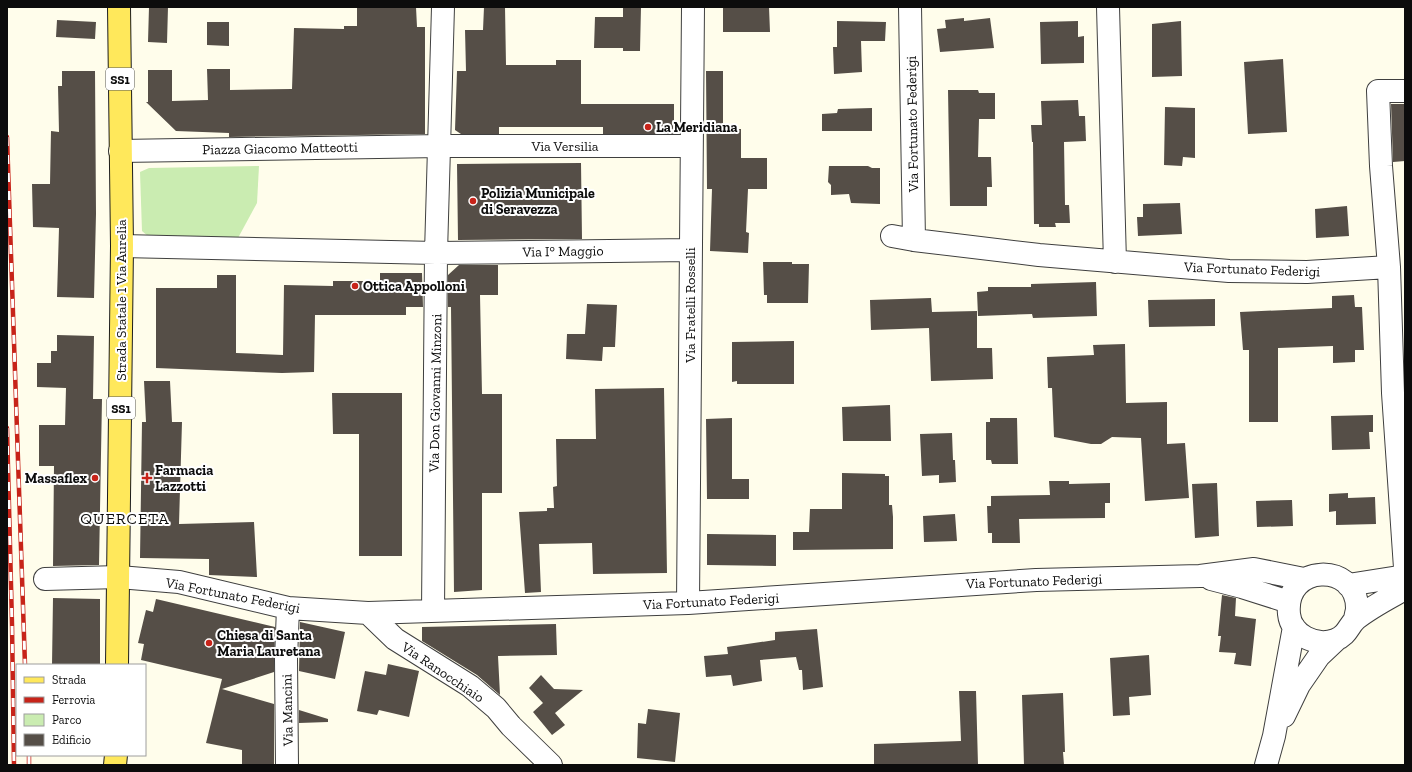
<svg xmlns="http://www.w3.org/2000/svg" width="1412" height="772" viewBox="0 0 1412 772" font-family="'Zilla Slab',serif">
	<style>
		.green { fill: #caecb1 }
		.building { fill: #554e47 }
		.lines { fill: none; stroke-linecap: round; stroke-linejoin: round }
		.minor-casing { stroke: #3f3f3f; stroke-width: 24 }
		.major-casing { stroke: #1d1d1d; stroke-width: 24 }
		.minor { stroke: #fff; stroke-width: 22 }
		.major { stroke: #ffe85b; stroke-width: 22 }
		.rail-casing { stroke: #c72319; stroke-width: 4.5 }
		.rail { stroke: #fff; stroke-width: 3; stroke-dasharray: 9; stroke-linecap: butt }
		.poi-dot { fill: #c72319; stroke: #fff; stroke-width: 1.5 }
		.labels { text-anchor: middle; stroke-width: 4; stroke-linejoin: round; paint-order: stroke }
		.shield { fill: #fff; stroke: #555; stroke-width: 1 }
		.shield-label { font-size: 13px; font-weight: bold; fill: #0c0c0c }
		.street-label { font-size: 14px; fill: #0c0c0c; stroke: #fff }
		.poi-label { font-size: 14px; font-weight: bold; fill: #0c0c0c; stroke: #fff; text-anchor: start }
		.quarter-label { font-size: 16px; letter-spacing: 1px; fill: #0c0c0c; stroke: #fff }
	</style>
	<rect width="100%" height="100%" fill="#fffdeb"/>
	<!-- green -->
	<path class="green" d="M259 166 257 203 238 238 149 237 142 231 140 172 149 168Z"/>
	<!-- building -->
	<path class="building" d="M149 7H168L167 43 148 42Z
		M357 7H416L417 27H425V134L229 137V133L176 131 146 102H148V70H172V101L208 100 207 69H230V90L292 89 294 28 344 29V26H357Z
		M484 7H505L506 65H556V60H581V104H674V134H603V127H499V134H461L455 130 457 71H466L465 30H483Z
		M623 7H641L640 51H623V48H594L595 17H623Z
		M723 7H769L770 32H723Z
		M964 18V21L990 18 994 48 940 52 937 29 946 28 945 20Z
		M57 20 96 22 95 39 56 37Z
		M837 21 886 22 885 41H861L862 72 834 74 833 47H837Z
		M1078 21V37L1084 36V63L1041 64 1040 22Z
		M1181 21 1182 76 1152 77V24Z
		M207 22H229V46L207 45Z
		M1283 59 1287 132 1248 134 1244 62Z
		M62 71H95L96 214 94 298 57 297 59 228 33 227 32 184H50L51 131 59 132 58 86H62Z
		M706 71H723V129H741V158H767V189H748L746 232 749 233 748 253 710 251 712 189H707Z
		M948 90H978L979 93H995V119H979L978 157H991L992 187H987V206H950Z
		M1078 100 1079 116H1085L1086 141 1064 142 1065 205H1069L1070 223H1055L1056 227H1039V224H1034L1033 142H1032L1031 125H1042L1041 101Z
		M1391 104H1405V161L1393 162Z
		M1165 107 1195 108V158L1183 157 1182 166 1164 165Z
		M872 108V131H822V114L837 113 838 109Z
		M581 163 582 239 458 240 457 164Z
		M829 166H868L872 168H880V204L851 203 849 194 831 195V185L828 182Z
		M1180 203 1182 234 1138 236 1137 217H1143V204Z
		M1347 206 1349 236 1316 238 1315 209Z
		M763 262H792V264H809L808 303H767V295H764Z
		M459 265H498V295H480L482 394H502V493H482V590L454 592 451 307H448V275Z
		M380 273H422L423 307H406V315H315L314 372 282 373 156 368V288H217V275H236V353L283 355 284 285 333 286V281H380Z
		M1096 282 1097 316 1033 318 1032 314 978 316 977 292 988 291V287H1031V284Z
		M1354 295 1355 307H1362L1364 350H1355V362L1333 363V346L1278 348V422H1249V350H1243L1240 312 1332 308V296Z
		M931 298 932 312 977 311V348H992L993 379 931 381 929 328 871 330 870 300Z
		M1215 299V326L1149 327 1148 300Z
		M587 304 617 305 615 347H603L602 361 566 359 567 334H585Z
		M57 335 94 336 93 399H102L99 565 53 566 54 466H39V425H65L66 388 37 387V363H51V351H57Z
		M794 341V384H737V381L732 382V342Z
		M1125 344 1126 403 1167 402V444L1185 443 1189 498 1145 501 1141 438 1112 437 1101 444H1091L1054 437 1052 388H1048L1047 357 1094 355 1093 345Z
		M144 381H170L172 422H182L179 524 254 522 257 577 209 575V559L140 558 142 422H146Z
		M664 388 667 573 593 574 592 543 539 544 541 592 525 593 519 512 547 511V508H554L553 487 557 486 556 439H596L595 389Z
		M332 393H402V556H359V434H333Z
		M890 405 891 441H843L842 407Z
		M1373 415V432H1369L1370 449 1332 450 1331 416Z
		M732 418V479H749V499H707L706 419Z
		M990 418H1017L1018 464H992L991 460H986V422H990Z
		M952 433 953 460H955L956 482 939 483V475L922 476 920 434Z
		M842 473 885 474V476H889V505H892L893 517V549L793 550V532H809L810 509H842Z
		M1049 481H1069V484L1110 483V503H1105V518L1019 519 1020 543H992V533H988L987 506H991V496L1050 495Z
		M1217 483 1219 536 1195 538 1192 484Z
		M1348 493V498L1375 497 1376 524 1336 525V511L1329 512V494Z
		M1292 500 1293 526 1257 527 1256 501Z
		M955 514 957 541 924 542 923 516Z
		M707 534 776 535V566L707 565Z
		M1222 595 1236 598 1235 616 1256 619 1251 666 1234 664 1236 653 1219 652 1221 636H1218Z
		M53 598 100 599V665H52Z
		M156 599 275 627 274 672 222 689 274 704V765H242V750L206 743 222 679 141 660 144 644 138 643 146 610 153 612Z
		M300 622 345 632 335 679 299 671Z
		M556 624 557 655 498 656 500 695 477 675 422 641V627Z
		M817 629 823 687 803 690 802 670H799L796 657 760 660 762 681 733 686 731 675 706 677 704 656 728 654 727 647 775 640V632Z
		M1149 655 1151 695 1129 697 1130 715 1113 716 1110 658Z
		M388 664 419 671 409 717 379 710 377 715 357 711 365 671 386 675Z
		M541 675 554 689 583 690 555 713 565 725 552 735 533 712 543 703 529 688Z
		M959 691H976L978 765H874V744L961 741Z
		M1063 693 1065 752H1063L1064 765H1024L1022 695Z
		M648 709 680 713 675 762 637 758 638 723 646 724Z
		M299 710 328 719V722L299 723Z"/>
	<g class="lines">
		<!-- minor casing -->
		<g class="minor-casing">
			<path id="minor" d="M910 7 914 240
				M1108 7 1115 262
				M1405 91H1378L1381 166 1389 267 1393 393 1405 568
				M120 151 440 146H691
				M892 236 914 240 1039 255 1229 271 1307 272 1389 267
				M122 246 436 253 690 250
				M45 579 119 577 179 582 288 608 368 613 688 603 1036 580 1200 576 1254 569 1304 579
				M1211 579 1242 587 1289 602
				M1348 585 1405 576
				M688 603 693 7
				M433 611 436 253 443 7
				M368 613 395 639 470 686 496 708 511 726 551 765
				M1355 620C1355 616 1357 612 1357 608 1357 562 1284 563 1289 614 1291 635 1316 647 1335 640 1348 635 1348 626 1356 619 1371 607 1389 598 1405 589
				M1284 716 1299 685 1319 656 1336 640
				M287 765 286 659 288 608
				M1266 765 1274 736 1294 627"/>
		</g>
		<!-- major casing -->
		<g class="major-casing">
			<path id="major" d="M117 665 122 246 119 7
				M115 765 116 755"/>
		</g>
		<!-- minor -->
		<use href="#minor" class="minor"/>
		<!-- major -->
		<use href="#major" class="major"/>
		<!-- rail casing -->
		<g class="rail-casing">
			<path id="rail" d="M7 137 25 665
				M7 428 12 624 14 765
				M29 755V765"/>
		</g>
		<!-- rail -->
		<use href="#rail" class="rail"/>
	</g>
	<!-- markers -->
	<g class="poi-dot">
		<circle cx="648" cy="127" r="4"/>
		<circle cx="473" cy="201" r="4"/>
		<circle cx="355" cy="286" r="4"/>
		<circle cx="95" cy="478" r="4"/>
		<path d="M145 472h4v4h4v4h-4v4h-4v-4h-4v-4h4z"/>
		<circle cx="209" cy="643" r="4"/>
	</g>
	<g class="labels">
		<!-- shield labels -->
		<g class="shield">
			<rect x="106" y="68" width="28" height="22" rx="3"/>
			<rect x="107" y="397" width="28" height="22" rx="3"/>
		</g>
		<g class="shield-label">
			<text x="120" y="84">SS1</text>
			<text x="121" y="413">SS1</text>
		</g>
		<!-- street labels -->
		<g class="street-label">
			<text transform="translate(912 124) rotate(-91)" y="5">Via Fortunato Federigi</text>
			<text x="565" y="151">Via Versilia</text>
			<text transform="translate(280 148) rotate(-1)" y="5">Piazza Giacomo Matteotti</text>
			<text transform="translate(563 251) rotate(-1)" y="5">Via I° Maggio</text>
			<text transform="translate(1252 269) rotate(2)" y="5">Via Fortunato Federigi</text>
			<text transform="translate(121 300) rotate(-90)" y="5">Strada Statale 1 Via Aurelia</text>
			<text transform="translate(690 305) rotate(-90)" y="5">Via Fratelli Rosselli</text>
			<text transform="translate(435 393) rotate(-89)" y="5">Via Don Giovanni Minzoni</text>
			<text transform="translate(1034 581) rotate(-2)" y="5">Via Fortunato Federigi</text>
			<text transform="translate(233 595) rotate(11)" y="5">Via Fortunato Federigi</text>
			<text transform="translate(711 601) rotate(-3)" y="5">Via Fortunato Federigi</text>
			<text transform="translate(443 672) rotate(34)" y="5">Via Ranocchiaio</text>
			<text transform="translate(287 710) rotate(-91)" y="5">Via Mancini</text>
		</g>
		<!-- poi labels -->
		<g class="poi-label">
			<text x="656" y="132">La Meridiana</text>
			<text x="481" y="198">Polizia Municipale<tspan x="481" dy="16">di Seravezza</tspan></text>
			<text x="363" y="291">Ottica Appolloni</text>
			<text x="155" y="475">Farmacia<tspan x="155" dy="16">Lazzotti</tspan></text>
			<text x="87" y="483" text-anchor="end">Massaflex</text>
			<text x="217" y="640">Chiesa di Santa<tspan x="217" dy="16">Maria Lauretana</tspan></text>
		</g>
		<!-- quarter labels -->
		<g class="quarter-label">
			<text x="125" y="524">QUERCETA</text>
		</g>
	</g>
	<!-- border -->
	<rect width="1412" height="772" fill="none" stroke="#0c0c0c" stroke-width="16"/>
	<!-- legend -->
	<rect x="16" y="664" width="130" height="92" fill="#ffffff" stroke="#9e9e9e"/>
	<rect x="24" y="677" width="20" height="6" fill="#ffe85b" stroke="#9e9e9e"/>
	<text x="52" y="684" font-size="12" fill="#0c0c0c">Strada</text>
	<rect x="24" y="697" width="20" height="6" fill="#c72319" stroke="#9e9e9e"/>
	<text x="52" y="704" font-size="12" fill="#0c0c0c">Ferrovia</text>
	<rect x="24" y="714" width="20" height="12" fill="#caecb1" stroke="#9e9e9e"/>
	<text x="52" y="724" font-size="12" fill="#0c0c0c">Parco</text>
	<rect x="24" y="734" width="20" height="12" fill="#554e47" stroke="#9e9e9e"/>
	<text x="52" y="744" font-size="12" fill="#0c0c0c">Edificio</text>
</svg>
